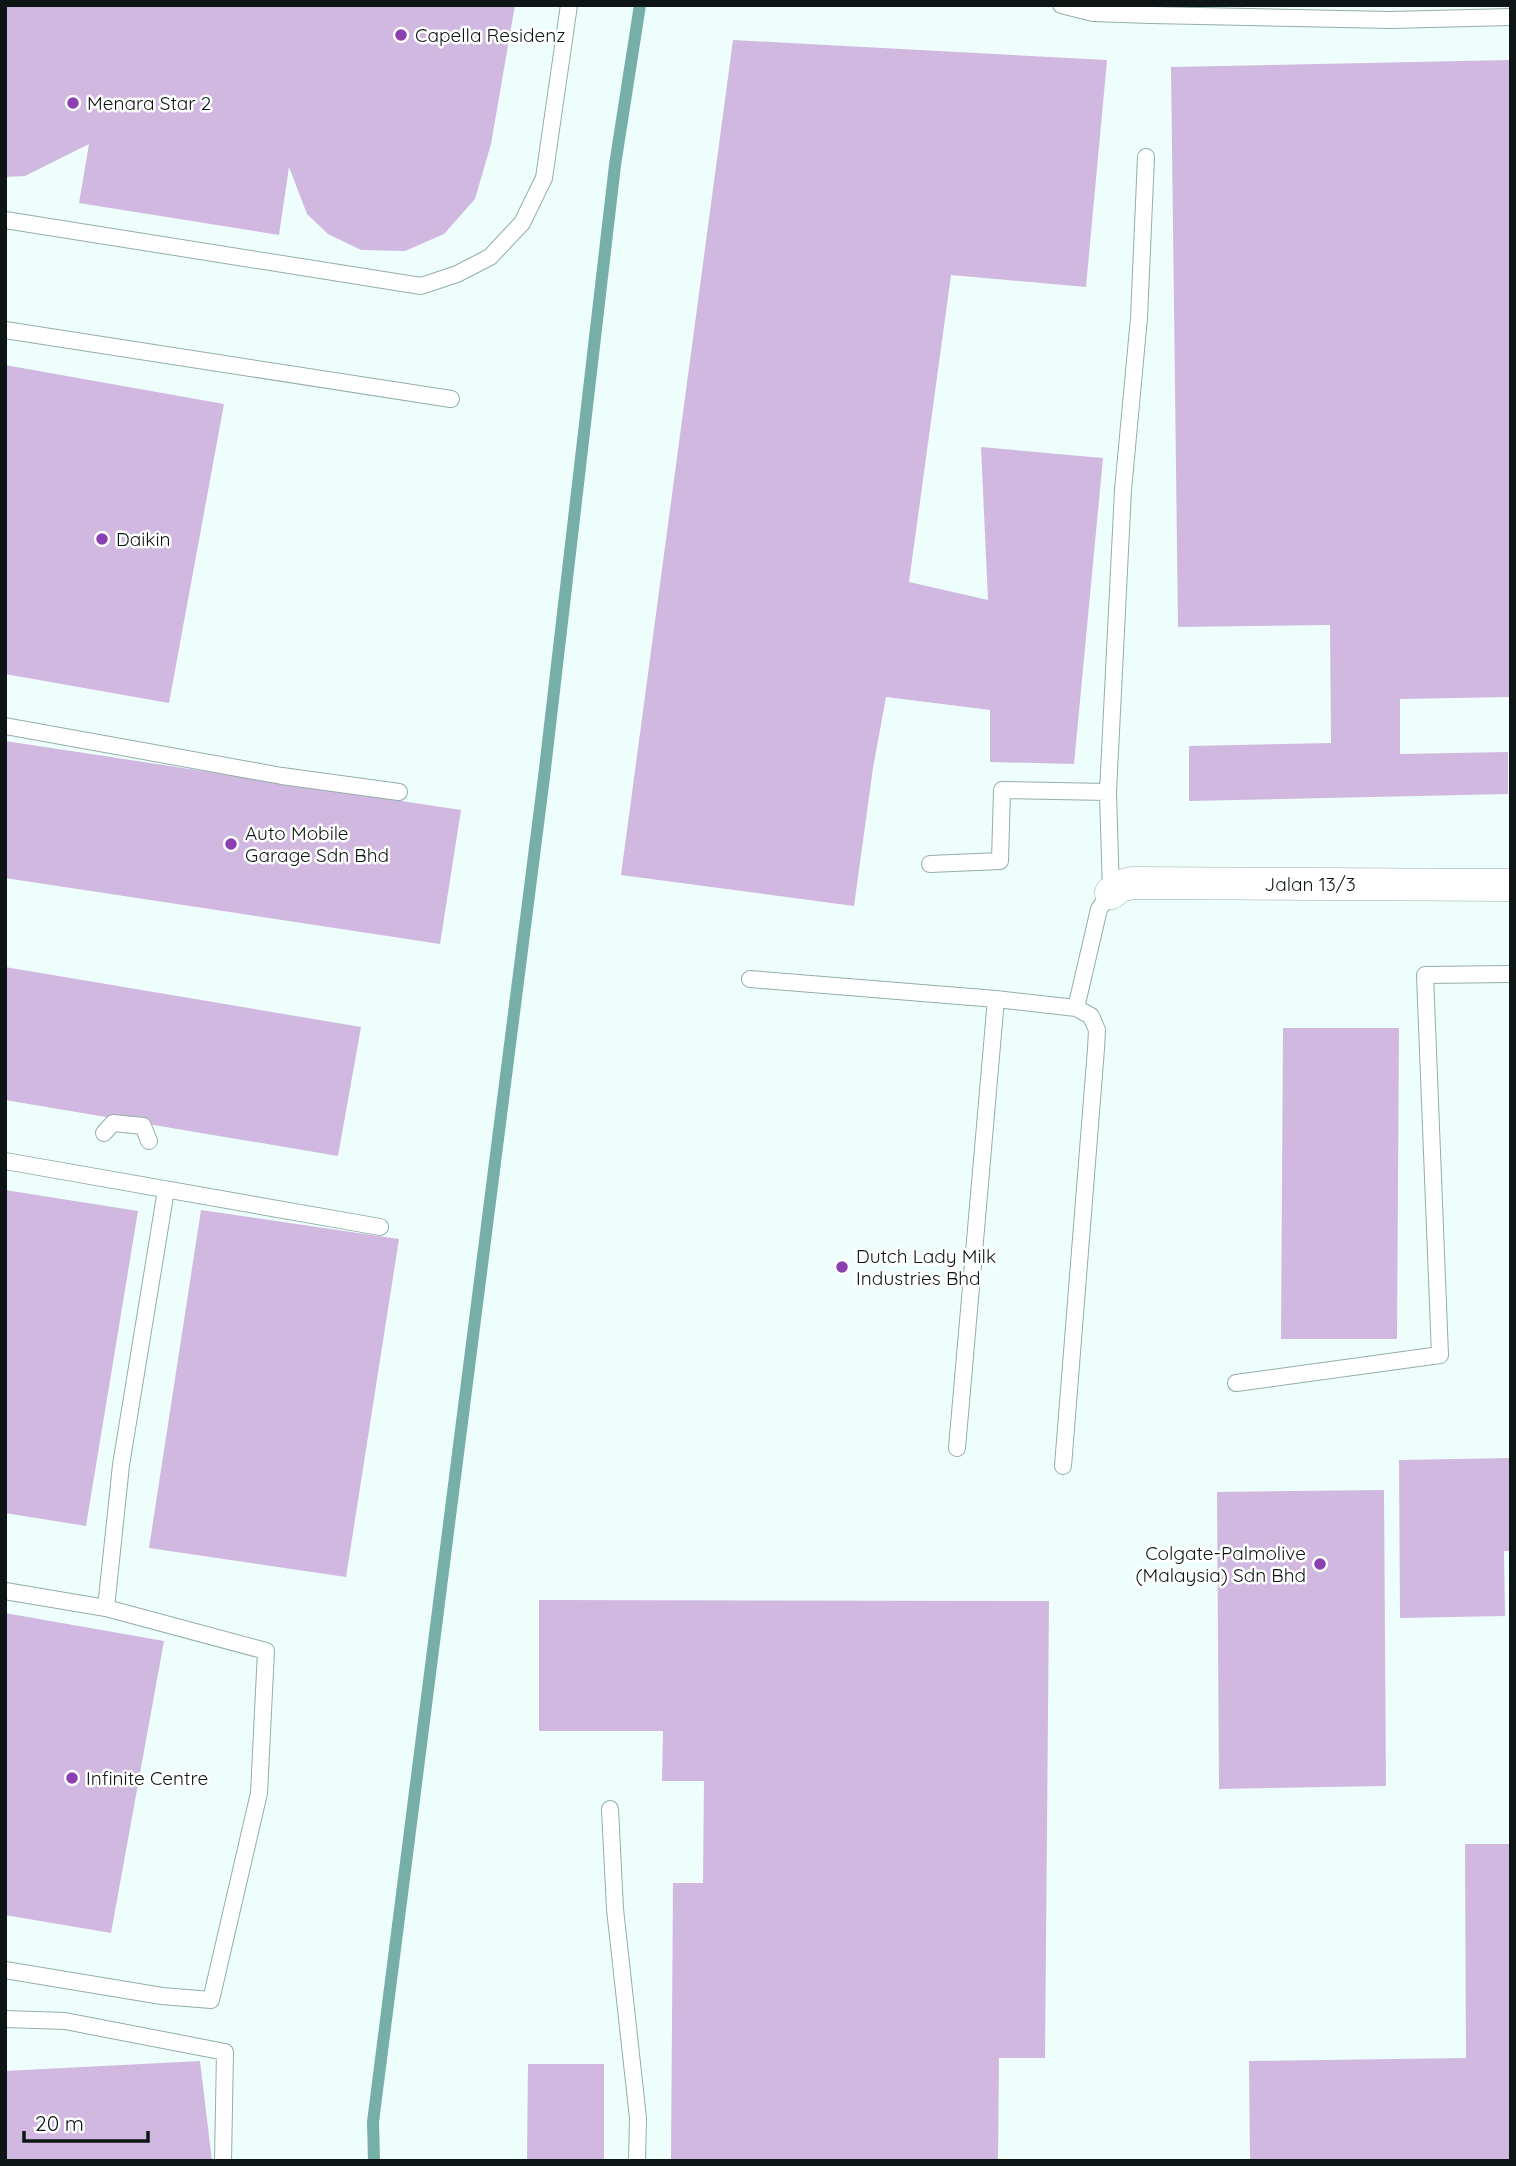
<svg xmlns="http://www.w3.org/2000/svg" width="1516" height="2166" viewBox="0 0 1516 2166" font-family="Quicksand,sans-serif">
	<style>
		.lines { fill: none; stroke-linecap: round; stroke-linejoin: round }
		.stream { stroke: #75afa8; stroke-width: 12 }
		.building { fill: #d1b8e0 }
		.service-casing { stroke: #93aeaa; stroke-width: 18 }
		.minor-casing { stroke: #93aeaa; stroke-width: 33 }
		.service { stroke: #fff; stroke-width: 16 }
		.minor { stroke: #fff; stroke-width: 32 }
		.poi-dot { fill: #8b3fb0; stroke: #fff; stroke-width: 2.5 }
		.labels { text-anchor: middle; stroke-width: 5; stroke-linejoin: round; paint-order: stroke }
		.poi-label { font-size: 19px; fill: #0d1615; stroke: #fff; text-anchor: start }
		.street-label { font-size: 19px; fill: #0d1615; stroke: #fff }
	</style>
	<rect width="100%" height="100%" fill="#eefefc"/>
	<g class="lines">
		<!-- stream -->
		<path class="stream" d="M374 2161 373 2122 544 777 615 165 640 5"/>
	</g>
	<!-- building -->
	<path class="building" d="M5 5H515L491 144 475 199 444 234 405 251 361 250 328 234 307 214 289 167 279 235 79 203 89 144 25 176 5 177Z
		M733 40 1107 60 1086 287 951 275 909 582 988 600 981 447 1103 458 1074 764 990 762V710L886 697 873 768 854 906 621 875Z
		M1511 60V697L1400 699V754L1508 752V794L1189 801V746L1331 743 1330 625 1178 627 1171 67Z
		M5 365 224 404 169 703 5 674Z
		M5 741 461 810 440 944 5 878Z
		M5 967 361 1027 338 1156 5 1100Z
		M1283 1028H1399L1397 1339H1281Z
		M5 1190 138 1211 86 1526 5 1513Z
		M201 1210 399 1239 346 1577 149 1548Z
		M1511 1458V1551H1504L1505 1616 1400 1618 1399 1460Z
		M1384 1490 1386 1786 1219 1789 1217 1492Z
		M539 1600 1049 1601 1045 2058H999L998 2161H671L673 1883H703L704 1781H662L663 1731H539Z
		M5 1613 164 1641 111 1933 5 1915Z
		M1465 1844H1511V2161H1250L1249 2061 1466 2058Z
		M200 2061 212 2161H5V2071Z
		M528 2064H604V2161H527Z"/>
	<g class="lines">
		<!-- service casing -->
		<g class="service-casing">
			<path id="service" d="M1061 5 1093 13 1151 15 1390 20 1511 17
				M5 220 421 286 457 274 490 257 522 223 544 178 569 5
				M5 330 451 399
				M5 726 282 776 399 792
				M930 864 1000 861 1002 790 1108 792 1123 490 1139 318 1146 157
				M750 979 996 999 1076 1008 1091 1016 1097 1030 1096 1049 1063 1466
				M1076 1008 1099 909 1111 893 1108 792
				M104 1133 113 1123 143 1126 149 1141
				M5 1161 380 1227
				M1236 1383 1440 1355 1425 975 1511 974
				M957 1448 996 999
				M5 1591 106 1608 266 1651 259 1793 211 2000 162 1996 5 1970
				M106 1608 121 1465 166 1190
				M610 1809 615 1909 638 2118 637 2161
				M5 2019 65 2021 225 2052 223 2161"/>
		</g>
		<!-- minor casing -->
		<g class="minor-casing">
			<path id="minor" d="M1111 893 1120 886 1132 883 1511 885"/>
		</g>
		<!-- service -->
		<use href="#service" class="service"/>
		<!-- minor -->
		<use href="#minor" class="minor"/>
	</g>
	<!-- markers -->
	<g class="poi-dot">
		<circle cx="401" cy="35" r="7"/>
		<circle cx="73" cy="103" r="7"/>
		<circle cx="102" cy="539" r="7"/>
		<circle cx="231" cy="844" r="7"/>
		<circle cx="842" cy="1267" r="7"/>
		<circle cx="1320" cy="1564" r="7"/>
		<circle cx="72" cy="1778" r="7"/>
	</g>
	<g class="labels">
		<!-- poi labels -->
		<g class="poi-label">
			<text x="415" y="42">Capella Residenz</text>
			<text x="87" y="110">Menara Star 2</text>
			<text x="116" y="546">Daikin</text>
			<text x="245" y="840">Auto Mobile<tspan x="245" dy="22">Garage Sdn Bhd</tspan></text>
			<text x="856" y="1263">Dutch Lady Milk<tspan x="856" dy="22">Industries Bhd</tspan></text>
			<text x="1306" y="1560" text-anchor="end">Colgate-Palmolive<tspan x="1306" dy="22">(Malaysia) Sdn Bhd</tspan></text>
			<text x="86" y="1785">Infinite Centre</text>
		</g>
		<!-- street labels -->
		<g class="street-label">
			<text x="1310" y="891">Jalan 13/3</text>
		</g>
	</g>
	<!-- border -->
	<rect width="1516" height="2166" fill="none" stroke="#0d1615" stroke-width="14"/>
	<!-- scale -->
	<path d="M24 2131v10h124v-10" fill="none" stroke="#0d1615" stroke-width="3.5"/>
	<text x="35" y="2131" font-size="21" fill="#0d1615" stroke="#ffffff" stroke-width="5" paint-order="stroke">20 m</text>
</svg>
